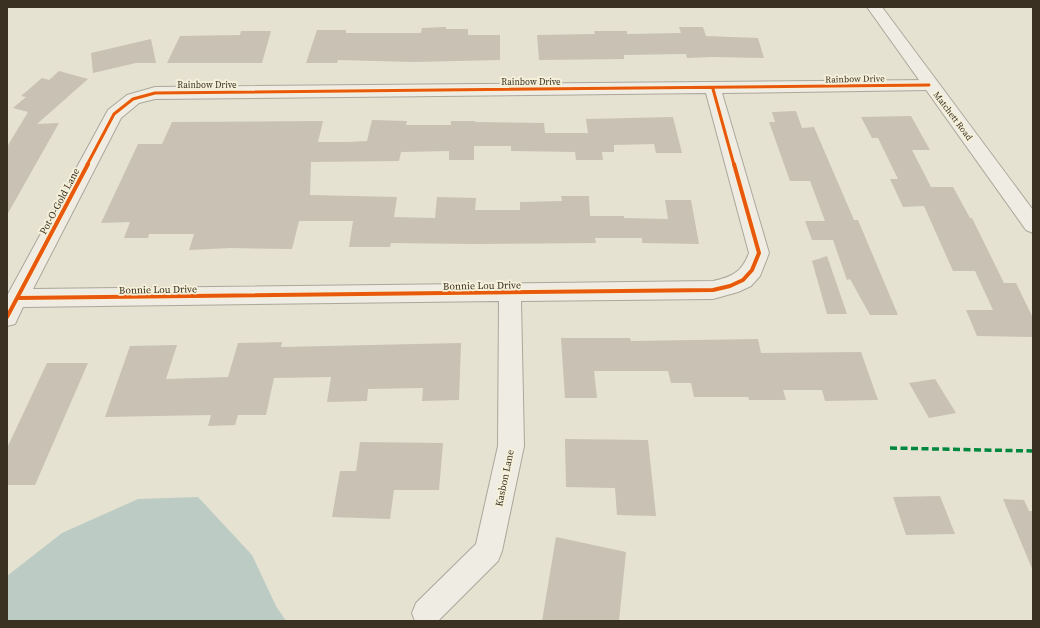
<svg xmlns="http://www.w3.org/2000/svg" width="1040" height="628" viewBox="0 0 1040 628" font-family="'Source Serif 4',serif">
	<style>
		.water { fill: #bcccc4 }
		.building { fill: #c9c1b3 }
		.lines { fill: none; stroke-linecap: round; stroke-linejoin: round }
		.minor-casing { stroke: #aba79a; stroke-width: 2 }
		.tertiary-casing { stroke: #aba79a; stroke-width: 2 }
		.minor { fill: #eeece3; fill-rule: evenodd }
		.tertiary { fill: #eeece3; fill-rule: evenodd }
		.quiet { stroke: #00873e; stroke-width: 3.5; stroke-dasharray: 7 3.5; stroke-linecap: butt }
		.cycleway-far1-casing { stroke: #f5f0da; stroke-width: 5 }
		.cycleway-casing { stroke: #f5f0da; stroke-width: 6 }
		.cycleway-far1 { stroke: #e8590c; stroke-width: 3 }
		.cycleway { stroke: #e8590c; stroke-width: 4 }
		.labels { text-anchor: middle; stroke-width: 4; stroke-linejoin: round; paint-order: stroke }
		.far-street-label { font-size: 9px; fill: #3b3122; stroke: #f5f0da }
		.street-label { font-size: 10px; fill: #3b3122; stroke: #f5f0da }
	</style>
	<rect width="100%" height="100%" fill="#e5e2d2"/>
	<!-- water -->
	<path class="water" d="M198 497 252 555 276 606 286 621H7V576L62 533 138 499Z"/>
	<!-- building -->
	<path class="building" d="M446 27V29H468V35H500V60L414 62 338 60 337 63H306L317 30H346V33H421L422 28Z
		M679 27H703L706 36 758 38 764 58 712 57 687 58 686 54 624 55V59L539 60 537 35 595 34 594 31H627V34L681 33Z
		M241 31H271L262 63H167L180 36 240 35Z
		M151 39 156 63H136L93 73 91 53Z
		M59 71 88 79 37 124 59 123 7 215V147L28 112 13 108 26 97 21 96 42 78 49 80Z
		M796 111 802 128 814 127 854 220H858L898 315H870L850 279 847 280 833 240H812L805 221H825L810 181H790L769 122H775L772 112Z
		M911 116 930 150H912L931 187H953L970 218H972L1004 283H1016L1033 318V337L977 336 966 310H993L975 271H953L924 206 903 207 890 179H898L878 138H872L861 117Z
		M673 117 682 153H656L654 144 614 145V152H602L603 160H576L575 152 511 151V146H474V160H449V151L401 152 399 161 311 162 310 195 397 197 394 217 435 218 437 197 476 198 475 210H520V202L562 201 561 196H589L590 216H624V218L668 219 665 200H691L699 244 642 243V238H595L596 243 472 244 391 243 390 247H349L353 221H299L292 249 231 248 189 250 194 234H149L148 238H124L130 222 101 223 138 144H162L172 122 323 121 318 142H348L367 141 372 120 407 121 406 125H451V121H475V122L544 123 545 133H588L586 119Z
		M827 256 847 314H827L812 261Z
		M561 338H630L631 341 758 339 761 353 861 352 878 400 825 401 822 390H783L786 400H749L748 397H694L691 383H671L668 371H594L597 398H565Z
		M282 342 281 347 461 343 459 400 422 401 423 388 368 389 367 401 327 402 331 377 274 378 266 415H238L235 425 208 426 211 415 105 417 130 346 177 345 166 379 228 377 238 343Z
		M47 363H88L35 485H7V448Z
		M935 379 956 413 929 418 909 383Z
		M565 439 648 440 656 516 617 515 615 488 566 487Z
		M360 442 443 443 439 490H394L390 519 332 517 340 471H356Z
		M940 496 955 534 906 535 893 497Z
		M1003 499 1024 500 1029 511H1033V571Z
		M556 537 626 552 619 621H542Z"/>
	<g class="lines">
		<!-- minor casing -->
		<g class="minor-casing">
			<path id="minor" d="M929 80 935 81 937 85 935 89 929 90 722 93 769 253 760 276 751 286 738 292 713 299 521 301 524 446 502 551 498 561 438 621H415L412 613 416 603 476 544 498 446 499 301 23 307 15 324 7 326V296L108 110 127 95 155 87ZM706 93 749 253C742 272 732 277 713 281L33 289 121 118 139 103 155 99Z"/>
		</g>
		<!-- tertiary casing -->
		<g class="tertiary-casing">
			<path id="tertiary" d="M867 7H882L1033 210V233L1026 230Z"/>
		</g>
		<!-- minor -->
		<use href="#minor" class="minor"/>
		<!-- tertiary -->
		<use href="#tertiary" class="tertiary"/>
		<!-- quiet -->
		<path class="quiet" d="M890 448 1033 451"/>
		<!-- cycleway-far1 casing -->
		<g class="cycleway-far1-casing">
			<path id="cycleway-far1" d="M713 89 734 165
				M87 165 114 114 133 99 155 93 929 85"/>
		</g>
		<!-- cycleway casing -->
		<g class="cycleway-casing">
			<path id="cycleway" d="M17 298 713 290 730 286 743 280 752 270 759 253 734 164
				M7 317 88 164"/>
		</g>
		<!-- cycleway-far1 -->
		<use href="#cycleway-far1" class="cycleway-far1"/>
		<!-- cycleway -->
		<use href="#cycleway" class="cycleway"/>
	</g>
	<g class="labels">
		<!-- far-street labels -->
		<g class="far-street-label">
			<text transform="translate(855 79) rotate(-1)" y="3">Rainbow Drive</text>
			<text x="531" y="85">Rainbow Drive</text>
			<text x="207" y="88">Rainbow Drive</text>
			<text transform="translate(953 116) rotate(53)" y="3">Matchett Road</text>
		</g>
		<!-- street labels -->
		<g class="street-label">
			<text transform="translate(59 201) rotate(-62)" y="4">Pot-O-Gold Lane</text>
			<text transform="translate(482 285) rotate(-1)" y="4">Bonnie Lou Drive</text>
			<text transform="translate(158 289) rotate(-1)" y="4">Bonnie Lou Drive</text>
			<text transform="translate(504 478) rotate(-78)" y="4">Kasbon Lane</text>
		</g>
	</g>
	<!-- border -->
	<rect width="1040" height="628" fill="none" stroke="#3b3122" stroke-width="16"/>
</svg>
